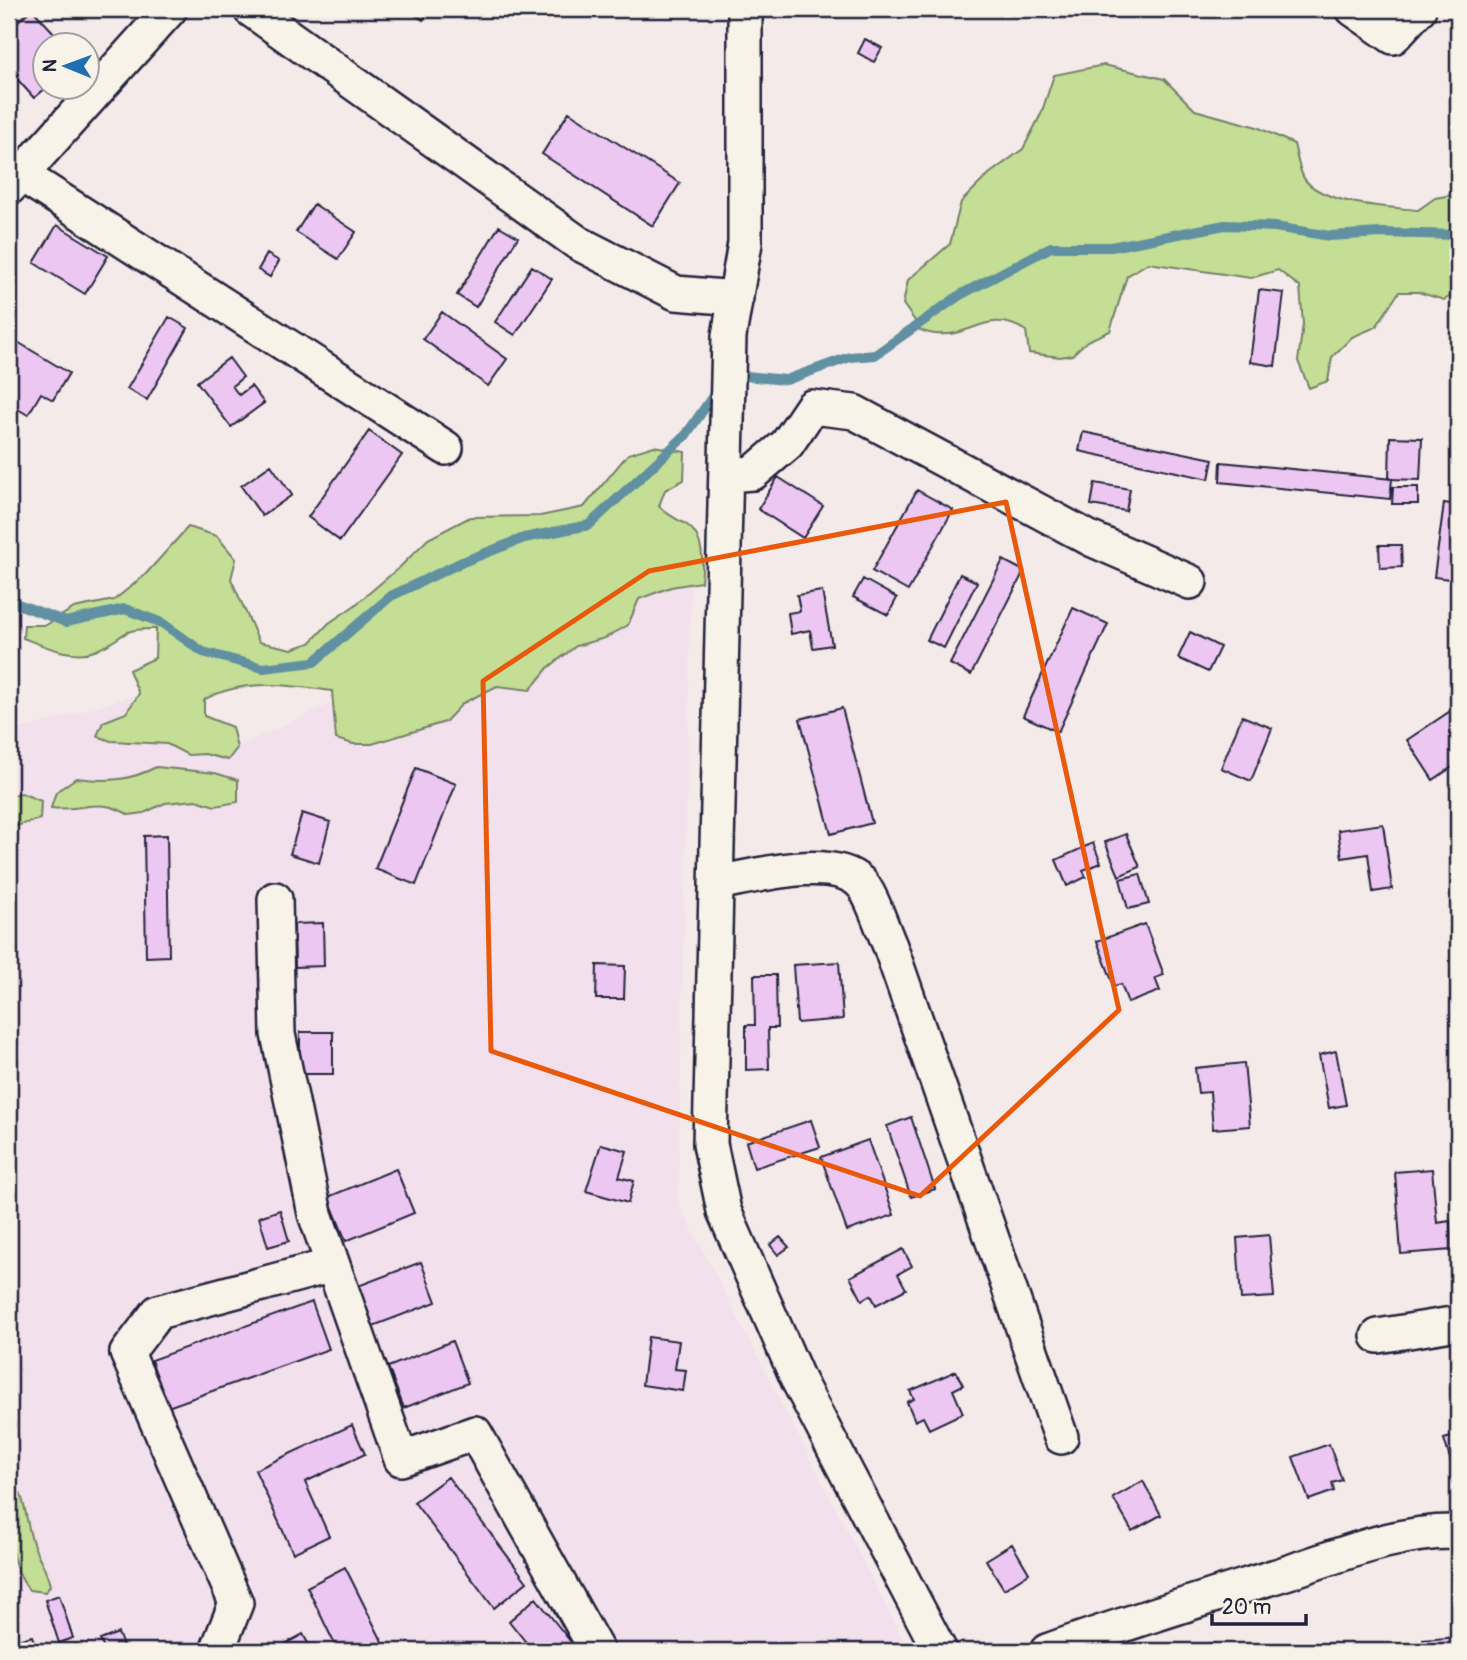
<svg xmlns="http://www.w3.org/2000/svg" width="1467" height="1660" viewBox="0 0 1467 1660" font-family="Pangolin,sans-serif">
	<style>
		.built { fill: #f2e0ec }
		.green { fill: #c4de95; stroke: #738068; stroke-width: 2 }
		.lines { fill: none; stroke-linecap: round; stroke-linejoin: round }
		.stream { stroke: #6090a1; stroke-width: 10 }
		.building { fill: #ecc7f2; stroke: #22223b; stroke-width: 2 }
		.minor-casing { stroke: #22223b; stroke-width: 38 }
		.minor { stroke: #f7f3e8; stroke-width: 33 }
		.marked { fill: none; stroke: #e8590c; stroke-width: 5; stroke-linejoin: round }
	</style>
	<rect width="100%" height="100%" fill="#f5eaea"/>
	<filter id="ink" filterUnits="userSpaceOnUse"><feTurbulence type="fractalNoise" baseFrequency=".0143" numOctaves="2"/><feDisplacementMap in="SourceGraphic" scale="14" xChannelSelector="R" yChannelSelector="G"/><feConvolveMatrix kernelMatrix="1 2 1 2 8 2 1 2 1" color-interpolation-filters="sRGB"/></filter>
	<g filter="url(#ink)">
		<!-- built -->
		<path class="built" d="M692 536 678 1202 909 1651H9V733L152 690 224 753Z"/>
		<!-- green -->
		<path class="green" d="M1104 65 1164 79 1195 110 1257 127 1294 144C1297 155 1299 173 1306 181 1327 205 1388 207 1418 210L1435 198 1458 194V292L1444 300 1418 292H1399L1376 327 1352 337 1332 357 1328 381 1309 388 1298 361 1303 324 1300 287 1278 270 1251 278 1148 263 1127 276 1110 331 1087 341 1072 355 1060 357 1029 353 1026 331C988 307 972 338 936 334 929 334 921 330 915 328V321L903 304 908 280 950 244 961 202 989 174 1023 149 1041 114 1054 75Z
			M654 446 685 452 684 480 665 490 659 506C668 516 676 518 687 525 705 537 703 564 701 582L671 587 639 599 628 625 605 638 576 646 548 668 530 690 497 686 463 703 445 722 372 744H353L336 739 332 691C290 685 242 678 204 700V716L232 727 237 748 228 760 205 754 188 755 167 744 111 741 97 736 103 722 126 713 139 694 129 670 155 658 156 629C118 628 127 637 97 650 74 660 44 646 23 638L24 625H46L74 608 114 600 144 576 188 527 217 536 236 559 231 579 259 642 292 649 310 643 329 623 354 606 401 566 428 539 470 517 540 516 584 507 628 454Z
			M156 767 215 773 238 780V802L215 806 196 800 165 803 144 813 129 815C99 796 83 812 51 808L56 792 76 778C105 782 130 781 156 767Z
			M21 793 41 801 40 819 9 828V796Z
			M9 1478C26 1491 25 1520 32 1540 37 1557 47 1568 50 1586L45 1592 29 1590C5 1560 9 1516 9 1478Z"/>
		<g class="lines">
			<!-- stream -->
			<path class="stream" d="M735 375 786 380 850 357 875 355 960 295 1051 247H1111L1225 225 1275 227 1330 236 1381 233 1458 235
				M9 597 15 603 66 622 125 609 162 623 203 652 263 668 314 662 391 596 460 563 524 538 589 525 686 435 717 390"/>
		</g>
		<!-- building -->
		<path class="building" d="M32 9 66 46H46V88L34 98 9 70V29Z
			M407 9H431L423 20Z
			M865 39 882 48 874 62 858 53Z
			M569 112 680 183 653 226 542 154Z
			M314 204 356 232 338 259 296 232Z
			M57 225 108 256 85 294 34 263Z
			M499 226 518 237 476 307 457 295Z
			M267 254 279 261 270 277 258 270Z
			M532 266 552 279 515 335 495 322Z
			M1259 290 1284 293 1275 366 1250 362Z
			M442 312 507 359 488 386 423 339Z
			M169 317 188 328 147 400 127 389Z
			M16 341 69 373 53 400 41 393 28 415 9 404V352Z
			M229 358 243 377 232 386 239 395 251 386 264 403 231 427 197 382Z
			M369 431 402 455 340 541 308 517Z
			M1083 432 1213 459 1209 479 1079 451Z
			M1390 437 1422 438 1420 480 1389 479Z
			M1221 462 1392 479 1390 499 1220 482Z
			M271 465 292 495 262 516 241 486Z
			M778 477 823 506 803 538 758 509Z
			M1095 483 1130 489 1126 511 1091 505Z
			M1393 487H1418V504H1392Z
			M917 490 953 510 908 591 872 571Z
			M1444 503 1458 505 1457 580 1434 577Z
			M1379 545H1401L1402 567 1380 568Z
			M1003 560 1024 571 971 675 950 664Z
			M960 574 977 582 944 648 927 640Z
			M863 579 897 598 888 615 853 597Z
			M822 591 832 645 813 648 810 630 791 634 788 613 800 611 797 595Z
			M1073 608 1108 624 1058 732 1023 716Z
			M1190 632 1220 647 1208 672 1178 658Z
			M842 708 872 823 831 834 800 719Z
			M1452 710 1458 720V763L1433 780 1407 740Z
			M1242 716 1272 728 1251 781 1221 768Z
			M416 768 456 784 416 885 375 869Z
			M302 813 330 822 319 863 290 854Z
			M1383 824 1392 889 1373 892 1368 854 1342 858 1338 830Z
			M1126 834 1140 867 1119 876 1105 842Z
			M167 835 169 956 146 957 144 836Z
			M1093 843 1101 863 1083 870 1086 877 1067 886 1056 860Z
			M1140 874 1149 904 1128 909 1120 879Z
			M323 923 324 966 295 967 294 924Z
			M1145 924 1164 975 1155 978 1160 991 1128 1003 1121 984 1114 986 1097 941Z
			M839 962 843 1019 797 1023 793 965Z
			M597 965 625 966 624 999H596Z
			M754 975H776L777 1028H768L769 1069 746 1070V1025H755Z
			M300 1032H333V1074H300Z
			M1336 1051 1346 1105 1329 1108 1319 1055Z
			M1244 1063 1250 1126 1213 1129 1210 1092 1198 1093 1195 1068Z
			M911 1117 935 1189 911 1197 887 1126Z
			M811 1120 820 1147 754 1168 746 1142Z
			M868 1140 894 1215 847 1231 821 1157Z
			M601 1144 627 1151 619 1177 634 1181 628 1203 586 1191Z
			M396 1169 414 1213 346 1241 328 1197Z
			M1432 1169 1437 1223 1450 1221 1452 1250 1401 1254 1395 1172Z
			M280 1210 289 1241 268 1247 259 1217Z
			M1269 1235 1274 1297 1241 1299 1237 1238Z
			M780 1237 789 1247 778 1255 770 1245Z
			M903 1249 912 1266 898 1274 906 1289 876 1305 871 1295 862 1300 850 1277Z
			M421 1262 436 1302 373 1326 358 1286Z
			M312 1302 329 1349 168 1407 151 1360Z
			M648 1337 679 1341 675 1369 686 1370 683 1391 642 1385Z
			M452 1341 468 1383 404 1408 388 1367Z
			M956 1371 963 1385 953 1390 963 1413 929 1429 923 1417 915 1421 907 1402 914 1399 910 1391Z
			M352 1425 365 1454 305 1482 329 1536 293 1553 255 1470Z
			M1458 1435V1470L1454 1472 1444 1439Z
			M1329 1444 1342 1480 1332 1483 1334 1491 1309 1500 1293 1457Z
			M448 1477 527 1582 494 1608 414 1502Z
			M1143 1481 1161 1515 1132 1531 1113 1498Z
			M1012 1544 1029 1573 1004 1589 986 1560Z
			M345 1567 387 1651H338L307 1587Z
			M59 1595 73 1638 59 1643 45 1600Z
			M536 1598 578 1651H533L509 1621Z
			M118 1633 125 1651H105L100 1640Z
			M303 1634 312 1651H272Z
			M32 1636 37 1651H18L14 1641Z
			M1458 1637V1651H1424L1423 1640Z
			M76 1644 79 1651H58Z"/>
		<g class="lines">
			<!-- minor casing -->
			<g class="minor-casing">
				<path id="minor" d="M250 9 578 243 676 293 736 298
					M745 9V243L729 336 710 1144 724 1211 799 1382 940 1651
					M1353 9 1393 37 1419 9
					M22 175 446 448
					M9 188 170 9
					M726 475 753 473 787 444 812 407 854 412 1091 539 1190 582
					M716 883C752 877 831 854 860 882 871 892 883 931 890 946L1061 1437
					M275 899 278 1034 315 1214 401 1459 475 1433 597 1651
					M1378 1336 1458 1323
					M217 1651 236 1603 127 1353 158 1312 333 1265
					M1047 1651C1128 1622 1210 1597 1292 1571 1345 1553 1402 1530 1458 1532"/>
			</g>
			<!-- minor -->
			<use href="#minor" class="minor"/>
		</g>
	</g>
	<!-- marked area -->
	<path class="marked" d="M1006 502 1119 1010 920 1196 491 1051 483 681 649 571Z"/>
	<!-- margin -->
	<rect width="1467" height="1660" fill="none" stroke="#f7f3e8" stroke-width="35"/>
	<rect x="18" y="18" width="1432" height="1625" fill="none" stroke="#22223b" stroke-width="2.5" filter="url(#ink)"/>
	<!-- north arrow -->
	<g transform="translate(66 66) rotate(271)"><circle r="33" fill="#f7f3e8" stroke="#a29fa3" stroke-width="2"/>
	<path d="M0-5L12 26L0 18L-12 26Z" fill="#1f6fb2"/>
	<text y="-10" font-size="19" font-weight="bold" text-anchor="middle" fill="#22223b">N</text>
	</g>
	<!-- scale -->
	<path d="M1212 1614v10h94v-10" fill="none" stroke="#22223b" stroke-width="3.5"/>
	<text x="1222" y="1614" font-size="21" fill="#22223b" stroke="#f7f3e8" stroke-width="5" paint-order="stroke">20 m</text>
</svg>
